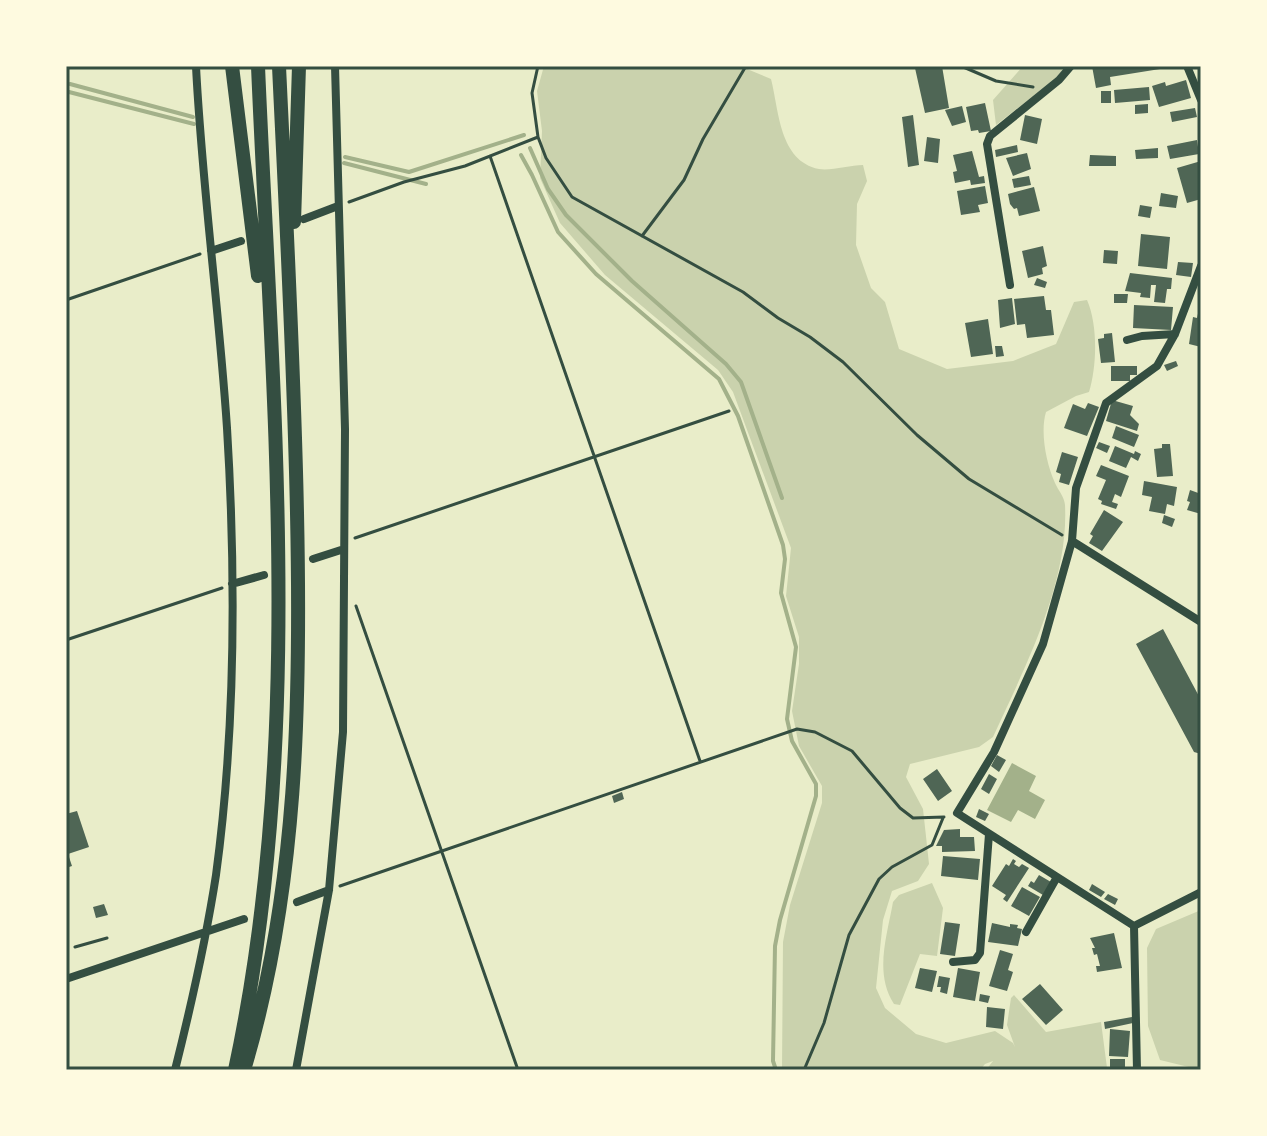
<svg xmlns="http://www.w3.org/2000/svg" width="1267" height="1136" viewBox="0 0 1267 1136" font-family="'Fira Sans',sans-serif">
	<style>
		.green { fill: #cad2ad }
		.water { fill: #a3b18a }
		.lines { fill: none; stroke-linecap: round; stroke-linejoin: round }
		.stream { stroke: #a3b18a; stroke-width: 4 }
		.building { fill: #4f6655 }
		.path { stroke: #344e41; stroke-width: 3 }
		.minor { stroke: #344e41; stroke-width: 8 }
		.trunk { stroke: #344e41; stroke-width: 14 }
		.neatline { fill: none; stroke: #344e41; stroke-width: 3 }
	</style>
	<rect width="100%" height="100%" fill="#e9edc9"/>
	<!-- green -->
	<path class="green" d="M544 66H710L747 69 771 79C779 110 779 161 819 169 831 171 850 165 863 165L867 181 857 204 856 245 871 288 885 302 899 349 947 369 1013 361 1056 344 1074 302 1087 300C1098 325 1097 366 1089 392L1076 396 1046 412C1040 432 1046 463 1055 483 1058 490 1064 496 1065 505 1069 583 1025 667 993 737L979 747 910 764 906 777 923 809 929 864 918 881 892 891 883 920 876 988 885 1008 916 1034 946 1043 995 1031 1013 1043 1015 1047 1007 1025 1011 998 1014 995 1046 1032 1101 1022 1107 1068 986 1070 993 1061 985 1064 980 1070H782L783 942 790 905 822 803V786L799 746 792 711 799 664V637L786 596 791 548 733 392 718 370 605 275 560 223 540 178 542 131 537 91Z
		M1023 66H1066L1055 79 996 125 993 100Z
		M932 883 943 908 937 956 920 954 900 1005 894 1004C874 973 887 936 893 902L899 895Z
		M1201 910V1070L1160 1060 1148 1026 1147 948 1156 929Z"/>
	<!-- water -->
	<path class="water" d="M1012 763 1036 776 1029 791 1045 800 1035 819 1018 810 1011 822 987 810Z"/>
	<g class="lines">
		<!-- stream -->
		<path class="stream" d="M70 84 193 117
			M69 92 194 124
			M530 148 548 189 566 215 632 281 726 364 741 382 782 498
			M521 155 532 175 558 232 596 274 719 379 738 416 783 545 785 559 781 593 796 647 787 719 792 741 816 784V796L780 920 775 946 773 1061 776 1070
			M345 157 409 172 524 135
			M344 163 426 184"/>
	</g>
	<!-- building -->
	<path class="building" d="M924 66H942L949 108 925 113 915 68Z
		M1092 66H1159L1160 69 1110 77 1111 85 1096 88Z
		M1186 80 1191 98 1159 107 1152 86 1165 82 1166 86Z
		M1149 87 1150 100 1115 103 1114 90Z
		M1101 91H1111V103H1101Z
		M985 103 991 131 979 133 978 130 971 131 966 107Z
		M1148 104V113L1135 114V105Z
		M962 106 966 122 952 126 945 110Z
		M1195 108 1197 117 1172 122 1170 112Z
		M913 115 919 165 908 167 902 117Z
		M1025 115 1042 119 1037 144 1020 140Z
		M927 137 940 139 938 163 924 161Z
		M1197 140 1199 154 1170 159 1167 146Z
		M1017 145 1018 152 996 157 995 150Z
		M1158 148V158L1136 159 1135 150Z
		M972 151 979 177 984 176 985 183 971 185 970 180 955 183 953 172 957 171 953 155Z
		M1027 153 1031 169 1013 176 1006 158Z
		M1090 155 1116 156V166H1089Z
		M1201 161V199L1187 203 1177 168Z
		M1029 176 1031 185 1014 188 1012 179Z
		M985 186 988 203 978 205 980 212 961 215 957 191Z
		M1034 187 1040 211 1019 216 1017 208 1014 209 1010 204 1008 194Z
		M1161 193 1178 196 1176 208 1159 206Z
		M1140 205 1152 207 1150 218 1138 216Z
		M1141 234 1170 237 1167 269 1138 266Z
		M1043 246 1047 266 1042 268 1043 274 1028 278 1022 251Z
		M1104 250 1118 251 1117 264 1103 263Z
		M1178 262 1193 263 1191 277 1176 275Z
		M1130 273 1172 278 1171 289H1167L1165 303 1154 302 1156 285H1151L1150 298 1140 297 1141 293 1125 291Z
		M1037 278 1047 282 1045 288 1034 285Z
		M1114 294H1128L1127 303H1114Z
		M1044 296 1046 310H1051L1054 335 1027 338 1025 324 1017 325 1014 299Z
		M1012 298 1015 324 1000 328 998 300Z
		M1134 305 1173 307 1171 330 1133 328Z
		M1200 305H1201V347L1189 344 1193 317 1197 318Z
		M988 319 993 354 971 357 965 323Z
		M1112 333 1115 362 1101 363 1098 339 1104 338V334Z
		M995 346H1002L1004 356 996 357Z
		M1176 361 1178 366 1167 371 1164 365Z
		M1111 366H1137V375H1130V381H1111Z
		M1112 400 1133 406 1130 415 1139 424 1137 431 1106 421Z
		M1088 403 1099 407 1087 436 1064 428 1073 404 1085 409Z
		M1116 426 1139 435 1134 447 1112 438Z
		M1099 442 1110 446 1107 453 1096 448Z
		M1162 444H1170L1173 476 1157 477 1154 449 1162 448Z
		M1115 446 1134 454 1135 451 1141 454 1138 461 1131 457 1126 468 1109 461Z
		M1062 452 1078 457 1069 485 1059 482 1061 474 1056 472Z
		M1101 465 1129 476 1121 497 1115 494 1112 502 1118 504 1116 509 1101 504 1102 501 1098 499 1106 480 1096 476Z
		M1144 481 1177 487 1174 506 1167 504 1165 514 1149 511 1152 497 1142 495Z
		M1190 490 1201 494V514L1187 510 1190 502 1187 501Z
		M1104 510 1123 522 1102 551 1089 543 1093 536 1090 534Z
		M1164 515 1175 519 1172 527 1162 523Z
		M1163 629 1201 700V754L1194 752 1136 644Z
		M997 755 1006 760 999 772 991 766Z
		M937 769 952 791 938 801 923 779Z
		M989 774 997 779 989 794 981 789Z
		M622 792 624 799 614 803 612 796Z
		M979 809 989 814 985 821 976 817Z
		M77 811 89 847 68 854 72 866 66 868V814Z
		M960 829V837H974L975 851 942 852V846H936L944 830Z
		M943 856 980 859 978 880 941 876Z
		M1013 859 1016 861 1014 864 1019 867 1022 864 1029 868 1007 902 1003 899 1006 895 992 886 1006 864 1009 866Z
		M1039 875 1051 882 1043 895 1028 886 1031 881 1034 883Z
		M1092 884 1105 892 1101 897 1089 890Z
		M1022 887 1040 897 1029 916 1011 906Z
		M1108 894 1118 899 1115 905 1104 899Z
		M104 904 108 915 96 918 93 907Z
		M945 922 960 924 955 956 940 954Z
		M992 923 1010 927V924L1018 925 1017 928 1022 929 1018 946 988 942Z
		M1114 933 1122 968 1097 972 1096 966H1100L1097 954 1094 955 1092 948H1095L1090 938Z
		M1000 950 1013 954 1008 970 1013 972 1007 991 989 986Z
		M920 968 937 971 932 992 915 988Z
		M958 968 980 972 975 1001 953 997Z
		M939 976 950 978 947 994 940 992 941 987H937Z
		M1040 984 1063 1010 1046 1025 1022 999Z
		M980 994 990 996 988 1003 979 1001Z
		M987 1007 1005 1009 1003 1029 986 1027Z
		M1132 1017 1133 1023 1105 1029 1104 1022Z
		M1110 1029 1130 1031 1128 1057 1109 1056Z
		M1110 1059H1125V1067H1110Z"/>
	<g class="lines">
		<!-- path -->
		<path class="path" d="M538 66 532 93 538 137 546 158 572 197 743 292 778 318 810 337 843 362 917 435 969 479 1062 535
			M961 66 996 81 1033 87
			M490 156 700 761
			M349 202 404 182 465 166 538 137
			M642 236 684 180 703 139 746 66
			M66 300 200 254
			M355 538 729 411
			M356 606 518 1070
			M66 640 222 588
			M340 886 797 729 815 732 852 751 900 808 913 818 944 817
			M75 947 107 938
			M804 1070 824 1023 849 935 879 879 892 867 932 845 943 818"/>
		<!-- minor -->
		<path class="minor" d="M1187 66 1201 100
			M304 219 338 206
			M211 251 241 241
			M1010 285 987 144 990 136 1059 80 1071 66
			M1127 340 1142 336 1175 334
			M1072 541 1201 622
			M313 559 344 549
			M232 584 264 575
			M297 902 329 890
			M1134 926 957 813 994 752 1043 644 1072 541 1076 488 1106 403 1157 366 1175 334 1201 266
			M1134 926 1137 1070
			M1134 926 1201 892
			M1026 932 1057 877
			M953 962 975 960 980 953 989 834
			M66 979 244 919
			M175 1070C191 1006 206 940 216 875 236 727 236 576 227 428 219 307 202 187 196 66
			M296 1070 329 890 343 732 345 429 335 66"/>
		<!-- trunk -->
		<path class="trunk" d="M232 66 258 276
			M294 222 299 66
			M235 1070C306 739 272 400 258 66
			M244 1070C298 890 301 699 297 513 294 364 286 215 279 66"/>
	</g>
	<!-- border -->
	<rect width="1267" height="1136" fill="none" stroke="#fefae0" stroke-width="136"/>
	<rect x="68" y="68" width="1131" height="1000" class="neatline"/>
</svg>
